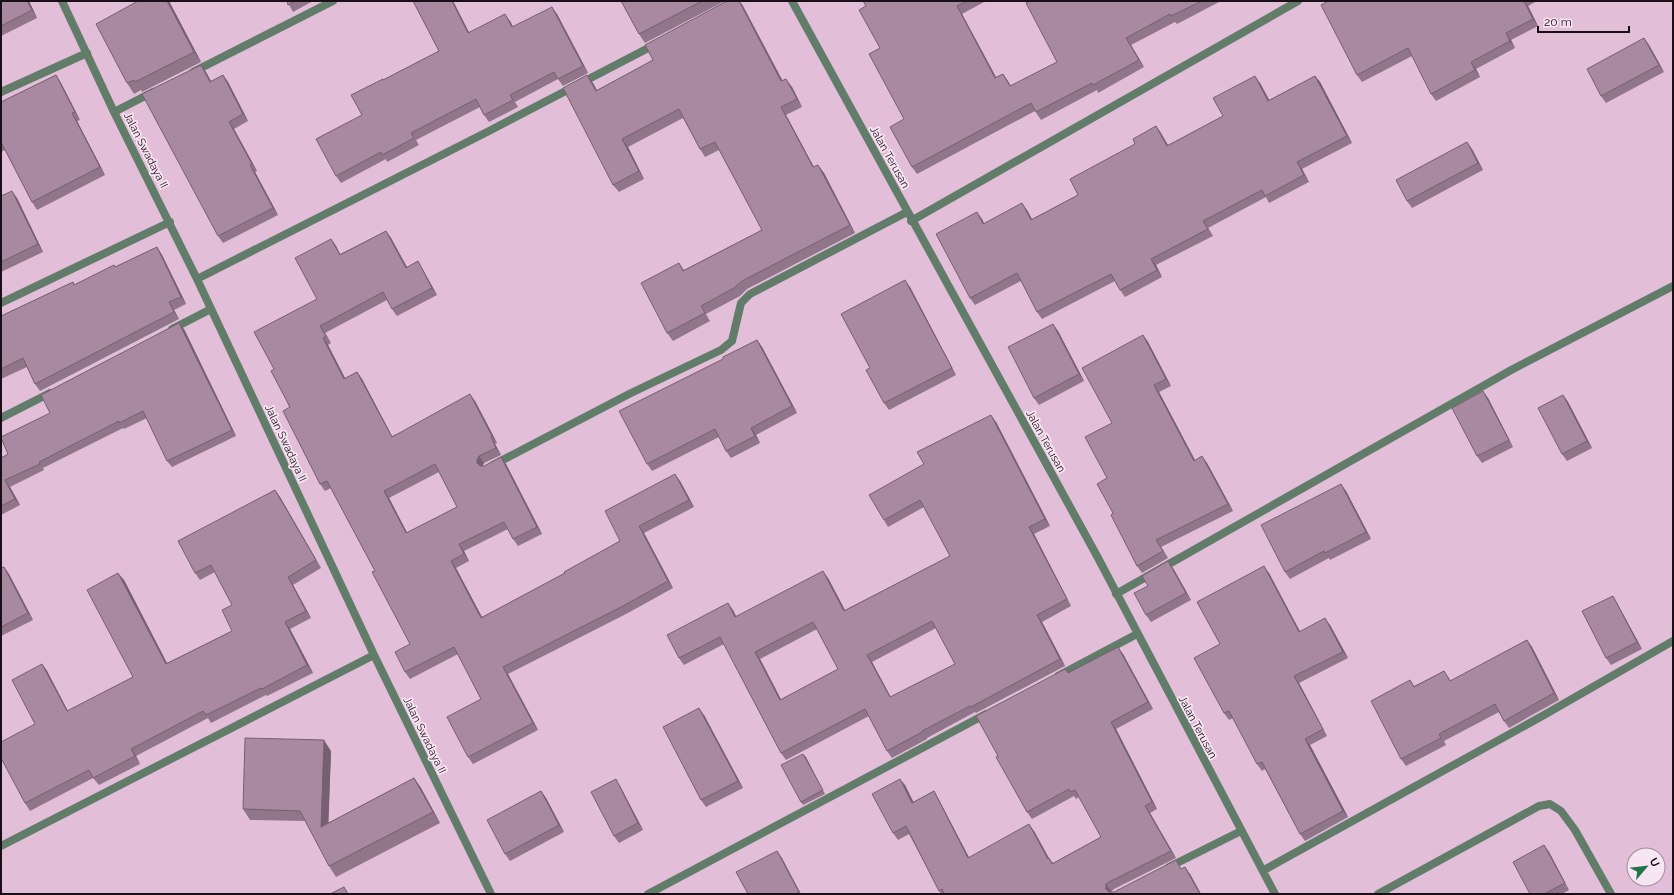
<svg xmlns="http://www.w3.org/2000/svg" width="1674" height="895" viewBox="0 0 1674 895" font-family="Raleway,sans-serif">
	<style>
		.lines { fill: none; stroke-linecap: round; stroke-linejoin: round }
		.minor { stroke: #627c6a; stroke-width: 8 }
		.wall { fill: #91758b; fill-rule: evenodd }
		.shaded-wall { fill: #765f71 }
		.building { fill: #a988a2; stroke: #765f71; fill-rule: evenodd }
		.labels { text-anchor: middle; stroke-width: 3.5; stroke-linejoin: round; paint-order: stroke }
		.street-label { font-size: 11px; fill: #1a0e17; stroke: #f8e5f3 }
	</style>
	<rect width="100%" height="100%" fill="#e2bed9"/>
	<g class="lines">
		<!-- minor -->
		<path class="minor" d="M62 1 114 112 197 279 374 655 491 894
			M792 1 1097 556 1275 894
			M193 72 333 1
			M1 92 87 53
			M114 112 153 92
			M911 221 1298 1
			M197 279 489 131 656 44
			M1 303 170 222
			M172 329 211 309
			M1 418 50 393
			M493 465 631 393 721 350 732 341 741 303 750 294 907 212
			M1116 594 1513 369 1673 286
			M1058 676 1137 634
			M1 846 374 655
			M1169 867 1241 831
			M1264 870 1544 715 1673 641
			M648 894 986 714
			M1378 894 1539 806 1550 804 1561 811 1575 830 1611 894"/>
	</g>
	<!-- wall -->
	<path class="wall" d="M1 1H29L37 18 1 36Z
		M138 1H169L201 62 142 92 141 90 134 94 127 83Z
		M287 1H313L293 12Z
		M413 1H453L469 33 510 21 513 27 557 14 588 73 563 86 558 79 515 102 518 107 489 122 484 115 480 107 416 140 419 145 387 162 386 159 341 183 336 176 362 115 383 80 439 51Z
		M621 1H725L645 43 639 34Z
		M727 1H739L782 81 792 87 802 107 786 115 814 167 824 173 855 233 747 289 740 296 706 314 710 321 673 341 667 333 679 263 684 270 762 230 719 150 705 157 700 149 683 118 628 147 644 179 619 192 613 185 587 75 593 83 597 90 653 60Z
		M863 1H986L962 14 996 77 1003 74 1011 86 1057 62 1030 1H1221L1177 24 1175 22 1131 45 1144 67 1098 93 1097 90 1041 120 1035 111 917 174 912 167 904 119 866 6Z
		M1328 1H1537L1528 6 1538 26 1511 40 1515 48 1476 69 1480 77 1436 101 1431 94 1412 56 1362 82 1357 75Z
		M1644 38 1649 45 1664 72 1606 103 1601 96Z
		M201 65 206 72 211 81 223 75 228 82 248 121 234 129 257 171 255 172 278 215 223 243 218 236Z
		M56 75 61 83 80 120 77 121 105 175 37 210 32 202 5 150 1 152V102Z
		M1315 76 1320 82 1352 143 1302 169 1309 182 1269 203 1266 197 1208 228 1213 236 1156 265 1162 277 1125 297 1120 290 1115 281 1042 319 1037 312 1021 281 975 305 970 298 982 219 984 224 1027 210 1032 219 1078 195 1135 144 1156 126 1161 133 1168 145 1223 116 1260 83 1269 100Z
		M1472 149 1483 170 1412 208 1407 201Z
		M1 196 17 198 43 252 1 272Z
		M386 231 391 238 407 267 418 261 422 268 437 295 397 316 392 309 387 300 325 333 331 343 328 345 345 378 357 372 362 379 392 436 475 401 497 443 495 444 501 455 484 463 482 466 506 464 542 534 518 546 513 539 508 529 464 551 469 561 456 568 482 617 565 573 620 541 680 481 694 507 644 533 673 588 628 613 508 674 538 730 473 764 468 757 481 699 458 654 410 679 405 672 410 644 375 571 331 488 325 491 320 484 274 369 317 299 331 239 336 246 340 254ZM439 472 457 507 407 533 389 498Z
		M157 247 162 255 186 304 174 310 179 319 40 391 35 384 27 367 1 379V316L73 282 75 285 114 265 115 267Z
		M910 287 956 375 889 410 884 403 870 368Z
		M184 329 236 436 172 467 167 461 147 418 124 429 123 428 43 468 44 470 10 487 20 505 1 515V458L8 454 50 413Z
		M1058 331 1084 381 1039 405 1034 398Z
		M1143 335 1148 342 1171 386 1159 392 1195 460 1207 463 1233 511 1161 547 1168 558 1142 573 1137 566 1113 513 1112 423Z
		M757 340 762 347 797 413 756 435 760 443 731 458 726 451 719 437 652 471 647 464 723 359Z
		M1563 395 1568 402 1592 448 1567 461 1562 454Z
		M1488 398 1513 447 1482 463 1477 456Z
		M996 422 1050 526 1034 534 1071 606 1042 622 1065 666 976 713 975 712 927 738V739L892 758 887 751 869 716 786 760 781 753 724 644 684 665 679 658 733 610 736 617 828 578 845 610 950 556 924 507 888 527 884 520 924 464ZM936 628 955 664 891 697 872 662ZM817 629 838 669 781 700 760 659Z
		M275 490 280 497 321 568 293 585 311 618 290 629 313 673 267 696 266 695 211 723 208 718 136 756 140 764 99 785 93 778 30 811 25 803 35 724 42 664 47 671 68 711 133 677 124 580 167 663 232 631V605L215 572 200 580 195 573Z
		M1346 491 1371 539 1330 560 1329 558 1290 579 1285 572Z
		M4 567 9 574 33 620 1 636V568Z
		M1173 568 1191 600 1151 622 1146 615 1148 586Z
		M1269 573 1300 632 1330 625 1348 658 1299 683 1327 736 1310 745 1348 817 1305 841 1300 834 1265 769 1262 771 1257 764 1233 718 1229 720 1224 713Z
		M1617 603 1642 649 1611 665 1606 658Z
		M1527 640 1532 647 1559 700 1509 728 1504 721 1499 712 1444 741 1446 745 1406 766 1401 759 1410 680 1414 686 1444 671 1451 681Z
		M1123 654 1153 709 1116 729 1157 809 1150 813 1176 858 1114 889 1111 892H1114L1182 869 1190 874 1201 894H941L909 834 898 840 893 833 905 785 913 802 934 791 938 798 969 858 1034 831 1049 858 1053 863 1101 837 1079 797 1076 799 1074 796 1032 819 1027 812 998 756 1065 669 1068 673Z
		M704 715 743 788 706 807 701 800Z
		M331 751 328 823 414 778 421 788 440 823 336 877 329 866 305 821 250 820 243 809Z
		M803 754 825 794 803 805 801 802Z
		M620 786 643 830 619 843 614 836Z
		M541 791 546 798 564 832 510 861 505 854Z
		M1544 845 1549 852 1569 890 1562 894H1530Z"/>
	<!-- shaded-wall -->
	<path class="shaded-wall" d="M27 1H29L37 18 32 10Z
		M167 1H169L201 62 194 52Z
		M452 1H453L473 40 468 33Z
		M739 1 742 4 787 89 781 81Z
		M1524 1 1528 6 1538 26 1533 19Z
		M957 6 962 14 1000 85 995 78Z
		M552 7 557 14 588 73 583 66Z
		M505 14 510 21 517 34 512 27Z
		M1506 33 1511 40 1515 48 1510 41Z
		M1126 38 1131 45 1144 67 1139 60Z
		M1644 38 1649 45 1664 72 1659 65Z
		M1471 62 1476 69 1480 77 1475 70Z
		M201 65 206 72 215 89 210 82Z
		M1003 74 1008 81 1015 94 1010 86Z
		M56 75 61 83 80 120 75 112Z
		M223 75 228 82 248 121 243 114Z
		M587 75 593 83 601 99 596 91Z
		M1255 76 1260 83 1273 107 1268 101Z
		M1315 76 1320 82 1352 143 1347 136Z
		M786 79 792 87 802 107 797 99Z
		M781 107 786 115 818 175 813 167Z
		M72 113 77 121 105 175 100 167Z
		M229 122 234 129 257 171 252 164Z
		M1156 126 1161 133 1172 153 1167 146Z
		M622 139 628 147 644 179 639 171Z
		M1467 142 1472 149 1483 170 1478 163Z
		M1297 162 1302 169 1309 182 1304 175Z
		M250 165 255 172 278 215 273 208Z
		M818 165 824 173 855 233 850 225Z
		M12 191 17 198 43 252 38 244Z
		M1022 203 1027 210 1036 227 1031 220Z
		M977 212 982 219 988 231 983 224Z
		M1203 221 1208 228 1213 236 1208 229Z
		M386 231 391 238 411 275 406 268Z
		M331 239 336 246 344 262 340 255Z
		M157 247 162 255 186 304 181 297Z
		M1151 259 1156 265 1162 277 1157 270Z
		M418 261 422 268 437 295 432 288Z
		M905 280 910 287 956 375 952 368Z
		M169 302 174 310 179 319 174 312Z
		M179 323 184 329 236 436 232 430Z
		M1053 324 1058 331 1084 381 1079 374Z
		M320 326 325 333 331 343 326 336Z
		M1143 335 1148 342 1171 386 1166 379Z
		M323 338 328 345 349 386 344 379Z
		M757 340 762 347 797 413 792 406Z
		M357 372 362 379 396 444 392 437Z
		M1154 385 1159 392 1199 468 1194 461Z
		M1483 391 1488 398 1513 447 1509 440Z
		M470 394 475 401 497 443 492 436Z
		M1563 395 1568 402 1592 448 1587 441Z
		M991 415 996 422 1050 526 1045 519Z
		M751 428 756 435 760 443 755 436Z
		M491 437 495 444 501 455 496 448Z
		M479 456 484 463 482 467 477 463V460Z
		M1202 456 1207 463 1233 511 1228 504Z
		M501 457 506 464 542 534 537 527Z
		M675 474 680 481 694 507 689 500Z
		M5 480 10 487 20 505 15 499Z
		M1341 484 1346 491 1371 539 1366 532Z
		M275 490 280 497 321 568 316 560Z
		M384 491 389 498 411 540 406 533Z
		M639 526 644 533 673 588 668 581Z
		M1029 527 1034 534 1071 606 1067 599Z
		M1156 540 1161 547 1168 558 1163 551Z
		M459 544 464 551 469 561 464 554Z
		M451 561 456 568 486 625 481 618Z
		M1168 561 1173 568 1191 600 1186 593Z
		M1264 566 1269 573 1304 639 1299 632Z
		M4 567 9 574 33 620 28 613Z
		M823 571 828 578 849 618 844 611Z
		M118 573 124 580 171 671 166 664Z
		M288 577 293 585 311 618 306 611Z
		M1613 596 1617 603 1642 649 1637 642Z
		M728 603 733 610 740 624 735 617Z
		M1037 615 1042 622 1065 666 1060 659Z
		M1325 618 1330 625 1348 658 1343 652Z
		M285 622 290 629 313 673 307 665Z
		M1527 640 1532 647 1559 700 1554 693Z
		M1118 647 1123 654 1153 709 1148 702Z
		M755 652 760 659 785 707 780 700Z
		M867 655 872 662 894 704 890 697Z
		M42 664 47 671 72 719 67 711Z
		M503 667 508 674 538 730 533 723Z
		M1294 676 1299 683 1327 736 1323 729Z
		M699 708 704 715 743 788 738 781Z
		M1111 722 1116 729 1157 809 1152 802Z
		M1305 739 1310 745 1348 817 1343 811Z
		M324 740 331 751 328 837 321 827Z
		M131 749 136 756 140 764 135 756Z
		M803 754 806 757 825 794 823 790Z
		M414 778 421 788 440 823 433 812Z
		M616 779 620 786 643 830 638 823Z
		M900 779 905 785 917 809 912 803Z
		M541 791 546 798 564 832 559 825Z
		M934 791 938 798 973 865 968 858Z
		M1145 806 1150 813 1176 858 1171 851Z
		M1029 824 1034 831 1053 866 1048 859Z
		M1544 845 1549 852 1569 890 1565 883Z
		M777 851 782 858 801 894H800L799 892Z
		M1185 867 1190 874 1201 894H1200Z
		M1106 884 1111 891V894L1106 889Z"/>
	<!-- building -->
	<path class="building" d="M1 1H27L32 10 1 26Z
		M138 1H167L194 52 135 82 134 80 127 83 96 24Z
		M287 1H295L288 5Z
		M413 1H452L468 33 505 14 512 27 552 7 583 66 558 79 554 72 510 95 513 100 484 115 476 99 411 133 414 138 382 155 381 152 336 176 316 139 362 115 351 95 383 79V80L439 51Z
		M621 1H702L639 34Z
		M727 1H739L781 81 786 79 797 99 781 107 813 167 818 165 850 225 742 281 734 288 701 306 705 313 667 333 641 283 679 263 683 271 762 230 715 142 700 149 679 109 622 139 639 171 613 185 563 88 587 75 596 91 653 60 645 45Z
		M863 1H967L957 6 995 78 1003 74 1010 86 1057 62 1026 3 1030 1H1202L1171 16 1170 14 1126 38 1139 60 1093 85 1092 83 1036 112 1031 103 912 167 890 127 904 119 869 54 880 48 859 10 866 6Z
		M1328 1H1524L1533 19 1506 33 1510 41 1471 62 1475 70 1431 94 1408 48 1357 75 1321 5Z
		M1644 38 1659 65 1601 96 1587 69Z
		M201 65 210 82 223 75 243 114 229 122 252 164 250 165 273 208 218 236 142 94Z
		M56 75 75 112 72 113 100 167 32 202 1 142V102Z
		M1255 76 1268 101 1315 76 1347 136 1297 162 1304 175 1265 196 1262 190 1203 221 1208 229 1151 259 1157 270 1120 290 1111 274 1037 312 1017 273 970 298 936 234 977 212 983 224 1022 203 1031 220 1078 195 1070 179 1135 144 1133 139 1156 126 1167 146 1223 116 1213 98Z
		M1467 142 1478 163 1407 201 1396 180Z
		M12 191 38 244 1 262V196Z
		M386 231 406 268 418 261 432 288 392 309 383 292 320 326 326 336 323 338 344 379 357 372 392 437 470 394 492 436 491 437 496 448 479 456 477 460V463L480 466H484L501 457 537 527 513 539 504 522 459 544 464 554 451 561 481 618 565 573 564 572 620 541 605 511 675 474 689 500 639 526 668 581 623 606 503 667 533 723 468 757 447 717 481 699 454 647 405 672 395 652 410 644 372 572 375 571 327 481 320 484 283 411 290 407 271 371 274 369 254 332 317 299 295 258 331 239 340 255ZM435 464 457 507 406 533 384 491Z
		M157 247 181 297 169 302 174 312 35 384 23 358 1 369V316L73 282 74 285 114 265 115 267Z
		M905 280 952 368 884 403 866 370 870 368 841 314Z
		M179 323 232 430 167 461 143 411 119 423V421L39 462 40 464 5 480 15 499 1 506V458L8 454 1 438V437L50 413 41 395Z
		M1053 324 1079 374 1034 398 1008 347Z
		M1143 335 1166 379 1154 385 1194 461 1202 456 1228 504 1156 540 1163 551 1137 566 1111 515 1113 513 1097 484 1107 478 1085 437 1112 423 1082 368Z
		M757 340 792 406 751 428 755 436 726 451 715 429 647 464 619 411 723 359V357Z
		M1483 391 1509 440 1477 456 1452 408Z
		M1563 395 1587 441 1562 454 1538 408Z
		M991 415 1045 519 1029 527 1067 599 1037 615 1060 659 971 707 970 706 922 731V732L887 751 865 709 781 753 720 637 679 658 667 635 728 603 735 617 823 571 844 611 950 556 920 500 884 520 869 495 924 464 917 452ZM932 621 955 664 890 697 867 655ZM813 622 838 669 780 700 755 652Z
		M1341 484 1366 532 1325 553 1324 551 1285 572 1261 525Z
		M275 490 316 560 288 577 306 611 285 622 307 665 262 689 261 688 206 715 203 711 131 749 135 756 93 778 89 770 25 803 1 758V742L35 724 12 680 42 664 67 711 133 677 87 590 118 573 166 664 232 631 222 610 232 605 211 565 195 573 178 541Z
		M1168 561 1186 593 1146 615 1134 593 1148 586 1142 576Z
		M1264 566 1299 632 1325 618 1343 652 1294 676 1323 729 1305 739 1343 811 1300 834 1262 762 1257 764 1229 711 1224 713 1194 658 1220 644 1197 602Z
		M4 567 28 613 1 627V568Z
		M1613 596 1637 642 1606 658 1582 611Z
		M1527 640 1554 693 1504 721 1495 704 1439 734 1441 738 1401 759 1371 701 1410 680 1414 687 1444 671 1450 681Z
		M1118 647 1148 702 1111 722 1152 802 1145 806 1171 851 1109 882 1106 884V889L1109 892H1114L1176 860 1181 869 1185 867 1200 894H944L942 889 939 891 906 826 893 833 872 794 900 779 912 803 934 791 968 858 1029 824 1048 859 1049 858 1052 864 1101 837 1075 790 1071 792 1069 789 1027 812 996 757 998 756 976 716 1065 669 1068 673Z
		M699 708 738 781 701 800 663 727Z
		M245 738 324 740 321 827 414 778 433 812 329 866 300 811 243 809Z
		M803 754 823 790 801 802 781 765Z
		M616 779 638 823 614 836 591 792Z
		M541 791 559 825 505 854 487 820Z
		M1544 845 1565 883 1544 894H1530L1513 862Z
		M777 851 799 892 795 894H748L736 872Z
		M344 887 348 894H330Z"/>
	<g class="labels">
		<!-- street labels -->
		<g class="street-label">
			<text transform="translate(146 150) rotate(63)" y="4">Jalan Swadaya II</text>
			<text transform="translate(890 157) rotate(61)" y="4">Jalan Terusan</text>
			<text transform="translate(1046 441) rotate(61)" y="4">Jalan Terusan</text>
			<text transform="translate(286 443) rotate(65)" y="4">Jalan Swadaya II</text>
			<text transform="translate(1198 727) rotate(62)" y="4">Jalan Terusan</text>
			<text transform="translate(425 735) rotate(64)" y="4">Jalan Swadaya II</text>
		</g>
	</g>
	<!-- border -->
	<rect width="1674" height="895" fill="none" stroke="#1a0e17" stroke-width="4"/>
	<!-- north arrow -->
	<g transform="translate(1646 867) rotate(62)"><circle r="19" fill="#f8e5f3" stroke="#9f8f9b"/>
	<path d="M0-3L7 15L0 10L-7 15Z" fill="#227547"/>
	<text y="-6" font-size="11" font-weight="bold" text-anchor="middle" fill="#1a0e17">U</text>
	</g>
	<!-- scale -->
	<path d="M1538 26v6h91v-6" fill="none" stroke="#1a0e17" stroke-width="2"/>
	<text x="1544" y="26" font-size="12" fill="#1a0e17" stroke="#f8e5f3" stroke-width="3" paint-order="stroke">20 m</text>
</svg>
